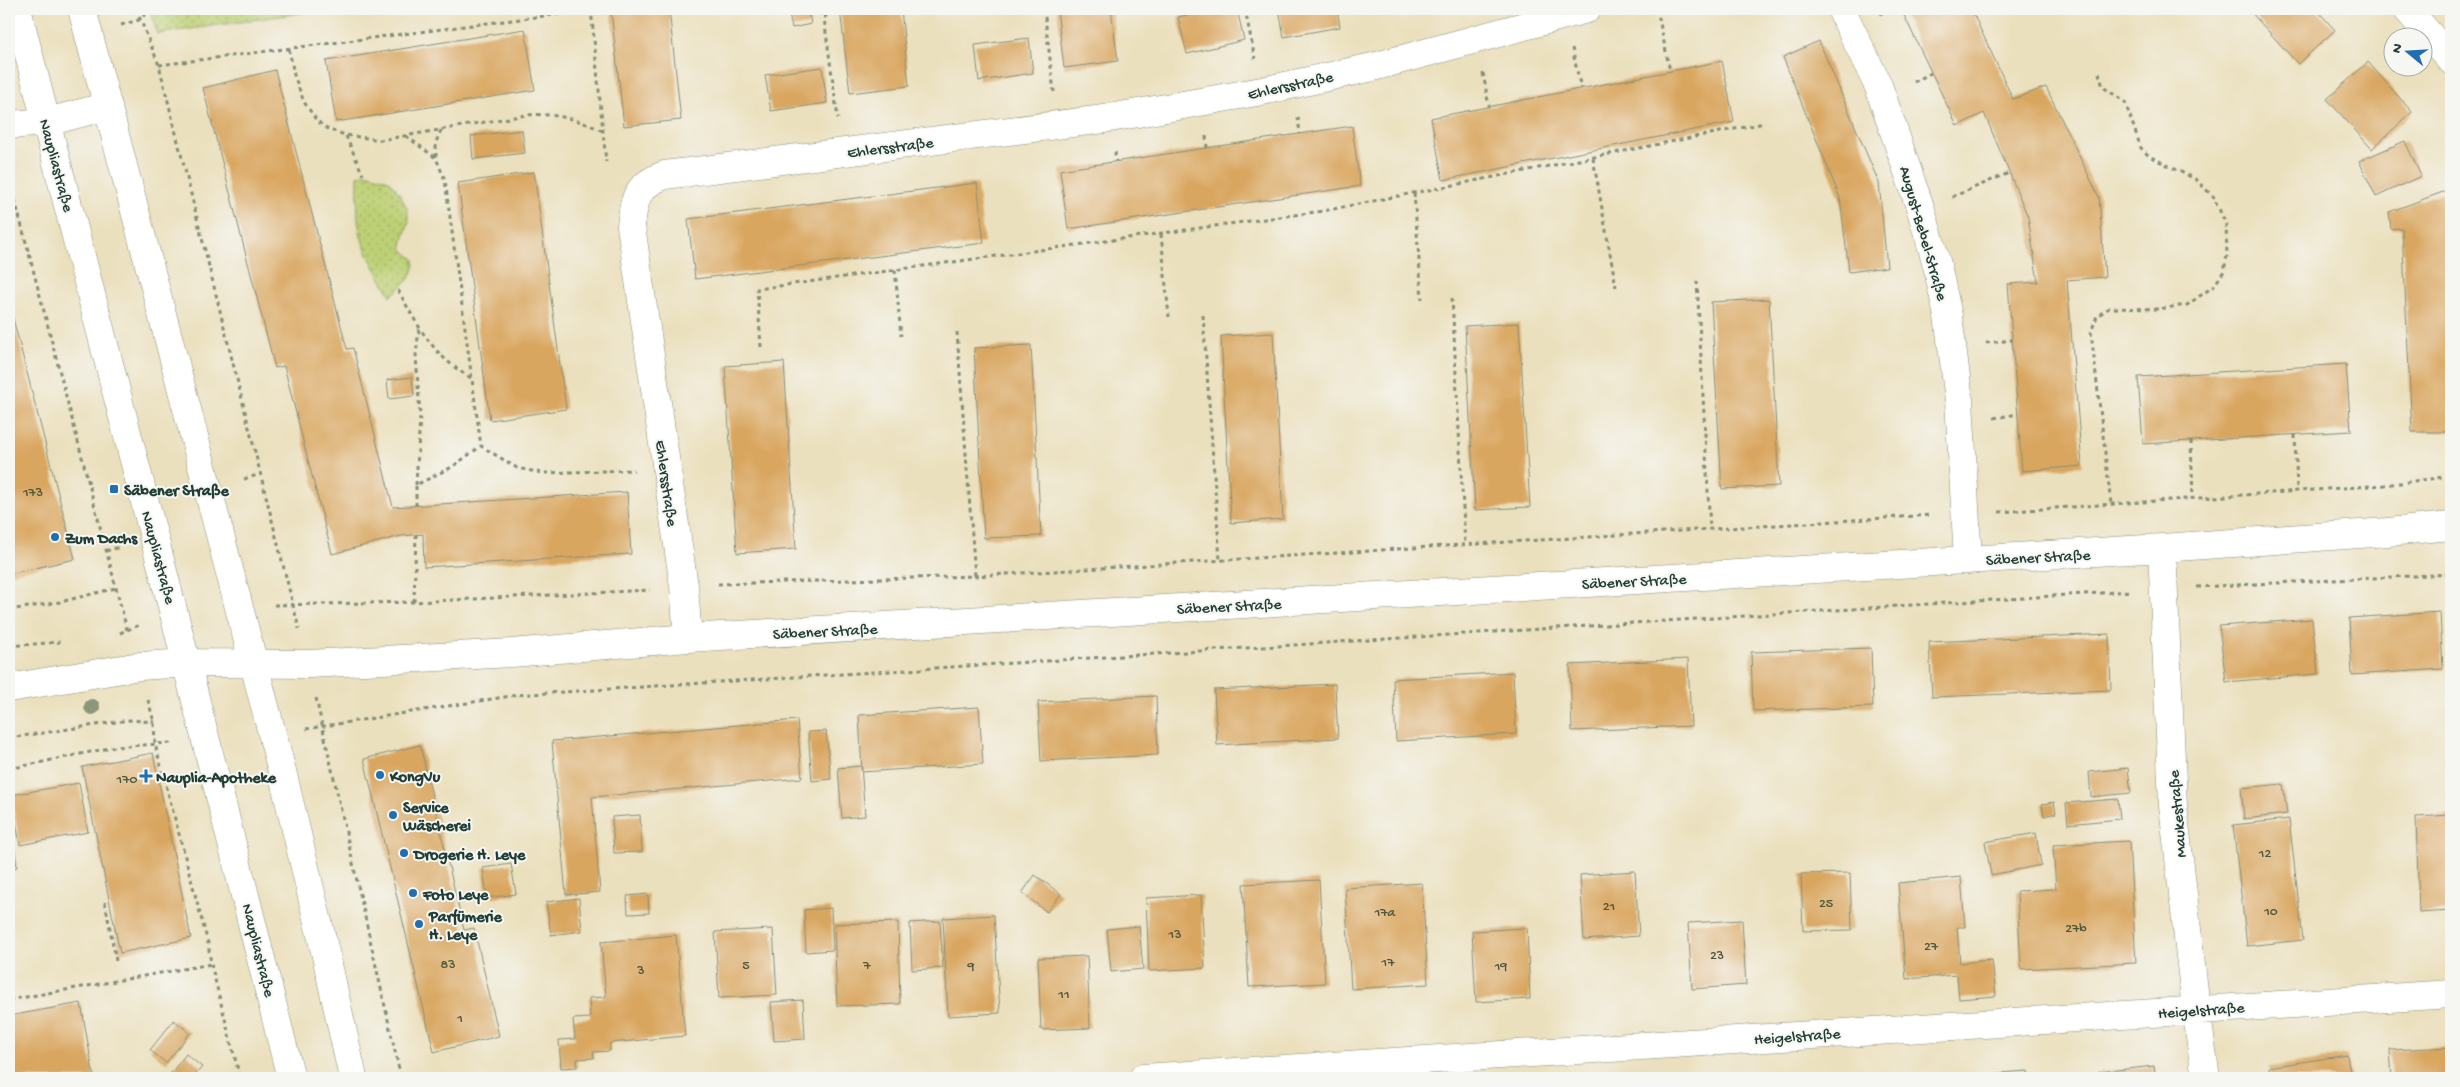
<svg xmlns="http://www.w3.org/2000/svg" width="2460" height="1087" viewBox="0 0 2460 1087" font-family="'Gochi Hand',sans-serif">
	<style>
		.park { fill: url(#park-dots); stroke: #6e8654 }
		.building { fill: #d9a65e }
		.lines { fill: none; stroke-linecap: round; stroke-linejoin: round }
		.minor-casing { stroke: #858e78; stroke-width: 29 }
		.path { stroke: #858e78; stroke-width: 3; stroke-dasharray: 4 4; stroke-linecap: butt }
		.minor { stroke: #fff; stroke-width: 28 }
		.tree { fill: #8c9679 }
		.poi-dot { fill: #1f6fb2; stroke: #f6f6f2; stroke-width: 2 }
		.labels { text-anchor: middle; stroke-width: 4; stroke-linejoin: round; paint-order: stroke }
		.number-label { font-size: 14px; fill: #4e573e }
		.street-label { font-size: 16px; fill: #1f3d34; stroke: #f6f6f2 }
		.poi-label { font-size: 16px; font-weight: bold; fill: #1f3d34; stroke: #f6f6f2; text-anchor: start }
	</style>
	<defs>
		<pattern id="park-dots" width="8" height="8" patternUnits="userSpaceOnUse" patternTransform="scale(1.25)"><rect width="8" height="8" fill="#bdd074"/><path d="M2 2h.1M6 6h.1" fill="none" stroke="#99aa60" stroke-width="1.8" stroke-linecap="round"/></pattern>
	</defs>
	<rect width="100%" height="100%" fill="#f6f6f2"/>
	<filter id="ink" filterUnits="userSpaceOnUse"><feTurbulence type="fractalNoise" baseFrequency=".02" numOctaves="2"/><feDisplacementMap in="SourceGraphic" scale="10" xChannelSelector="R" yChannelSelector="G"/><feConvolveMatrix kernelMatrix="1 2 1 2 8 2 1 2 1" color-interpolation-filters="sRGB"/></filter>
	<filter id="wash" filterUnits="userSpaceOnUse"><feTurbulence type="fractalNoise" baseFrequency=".0096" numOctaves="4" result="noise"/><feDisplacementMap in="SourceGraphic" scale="20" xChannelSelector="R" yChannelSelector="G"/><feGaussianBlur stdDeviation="1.12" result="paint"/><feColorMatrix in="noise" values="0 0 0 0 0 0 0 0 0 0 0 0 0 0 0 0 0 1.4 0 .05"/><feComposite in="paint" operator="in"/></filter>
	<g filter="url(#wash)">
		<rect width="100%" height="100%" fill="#ebe0bd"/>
		<!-- park -->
		<path class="park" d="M150 9H328L157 34Z
			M367 173 389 180 399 193 407 208 409 221 402 244 403 250 414 259C416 277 403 285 391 296 380 276 365 254 360 232 356 214 358 195 358 176Z"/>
		<g id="blocks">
			<!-- building -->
			<path class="building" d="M628 9H669L681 120 624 126 611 11Z
				M840 9H901L909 86 850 93Z
				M1057 9H1111L1118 61 1064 68Z
				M1215 9H1237L1244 40 1187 54 1178 17Z
				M1279 9H1337L1340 27 1284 37Z
				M1901 9H1971L2013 99 2046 87 2099 197 2105 277 2067 280 2082 466 2022 471 2008 284 2038 282 2028 217 1984 113 1957 126Z
				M2248 9H2316L2335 30 2298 64Z
				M808 10 811 24 792 28 789 14Z
				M525 29 535 90 336 122 326 61Z
				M1029 38 1033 73 979 81 975 45Z
				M1819 41 1879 183 1887 267 1849 272 1840 198 1783 57Z
				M1722 61 1734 122 1443 180 1431 118Z
				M2368 62 2412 112 2372 149 2327 99Z
				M822 67 827 103 771 111 765 75Z
				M275 70 347 349 353 348 393 507 627 492 631 554 424 567 423 534 401 536 332 554 284 366 275 368 203 88Z
				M1352 126 1360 186 1068 229 1060 170Z
				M522 130 525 153 473 159 471 136Z
				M2405 141 2421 176 2376 197 2359 161Z
				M534 172 566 409 490 420 458 183Z
				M977 183 984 243 695 279 688 219Z
				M2451 189V432H2412L2402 228 2391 229 2389 212Z
				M1769 299 1779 486 1722 489 1711 302Z
				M9 303 75 559 9 574Z
				M1519 323 1530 507 1475 510 1465 326Z
				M1273 333 1283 519 1231 523 1221 336Z
				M1031 345 1041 536 984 538 974 348Z
				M784 362 796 549 737 553 725 366Z
				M2346 364 2351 431 2143 444 2138 377Z
				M412 377 414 396 389 399 387 380Z
				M2440 612 2443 669 2352 675 2349 618Z
				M2312 619 2318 674 2226 682 2219 626Z
				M2109 634 2111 690 1932 697 1929 642Z
				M1871 648 1873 707 1753 711 1751 652Z
				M1688 659 1691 726 1572 731 1570 665Z
				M1513 672 1516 734 1396 741 1393 679Z
				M1335 684 1338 738 1217 745 1214 690Z
				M1156 696 1158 755 1041 761 1038 702Z
				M979 707 983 764 862 772 859 715Z
				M797 720 802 778 592 797 600 892 566 895 552 741Z
				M826 731 831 779 812 781 808 732Z
				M420 745 464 930 474 928 499 1036 434 1052 364 759Z
				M153 753 191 938 120 953 82 767Z
				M861 766 865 816 842 818 838 768Z
				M2128 768 2131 793 2091 797 2089 772Z
				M79 783 88 832 20 845 11 795Z
				M2283 784 2287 814 2244 819 2241 788Z
				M2118 799 2120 819 2068 824 2066 803Z
				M2054 802 2056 813 2044 816 2042 804Z
				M640 815 642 852 614 853 612 817Z
				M2451 815V911L2419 913 2416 817Z
				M9 819 17 867 9 869Z
				M2289 819 2303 940 2247 946 2233 825Z
				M2036 833 2041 865 1991 875 1985 842Z
				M2129 841 2136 963 2021 969 2017 891 2056 889 2053 845Z
				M511 864 516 894 487 898 483 868Z
				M1635 871 1639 936 1584 940 1580 875Z
				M1850 873 1852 930 1803 931 1801 874Z
				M1035 875 1061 894 1047 912 1022 893Z
				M1961 877 1965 927H1957L1960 963 1992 960 1996 996 1959 999 1957 975 1906 979 1898 883Z
				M1319 880 1325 983 1249 987 1243 884Z
				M1422 883 1428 984 1351 989 1345 888Z
				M648 894 649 913 628 914 627 896Z
				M1201 895 1205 968 1149 971 1146 898Z
				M579 898 582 931 551 935 546 902Z
				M831 908 833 950 806 952 804 910Z
				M994 915 1000 1013 948 1016 943 918Z
				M1742 920 1746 985 1692 989 1688 923Z
				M940 921 943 968 912 970 910 923Z
				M898 922 900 1004 837 1006 834 924Z
				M1139 926 1143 969 1111 972 1107 929Z
				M1527 928 1530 999 1476 1002 1472 931Z
				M773 929 777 995 719 998 715 932Z
				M676 935 685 1036 610 1043V1051L593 1052 594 1058 577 1059V1067L561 1068 559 1040 575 1039 573 1019 590 1018 589 998 606 997 601 942Z
				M1087 956 1090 1028 1041 1030 1038 958Z
				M803 1000 805 1039 774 1041 771 1002Z
				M81 1003 94 1078H15L9 1044V1016Z
				M174 1020 190 1033 166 1063 150 1050Z
				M2451 1047V1078H2392L2390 1050Z
				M186 1054 202 1067 193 1078H167Z
				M2347 1055 2351 1078H2270L2269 1067Z
				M2154 1066 2156 1078H2100L2099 1072Z
				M2028 1071V1078H1973V1075Z"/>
		</g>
	</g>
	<g filter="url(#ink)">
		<use href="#blocks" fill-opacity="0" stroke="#858e78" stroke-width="1"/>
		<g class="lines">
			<!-- minor casing -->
			<g class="minor-casing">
				<path id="minor" d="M17 9 174 614 291 1078
					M82 9 283 775 327 960 353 1078
					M1841 9 1878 85 1921 210 1936 261 1948 316 1959 400 1968 560
					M2407 9 2451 60
					M9 125 47 122 108 106
					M2162 548 2173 805 2196 1009 2206 1078
					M688 638 684 586 631 226C634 197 637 185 665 175L1104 119 1262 91 1373 67 1587 9
					M9 688 140 666 187 663 309 664 512 653 688 638 2162 548 2388 532 2451 526
					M1143 1078 2451 994"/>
			</g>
			<!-- path -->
			<path class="path" d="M136 9 159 65 299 629
				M591 9 606 162
				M832 9 824 18 838 119
				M1044 9 1054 92
				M1245 9 1255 59
				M1657 9 1670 71
				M1880 14 1888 9
				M121 25 139 20 151 9
				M1572 48 1581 89
				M289 49 294 75 304 102 317 121 328 129 345 135 381 140 526 115C555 113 578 119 603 131
				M159 65 591 10
				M1483 73 1489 107
				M2099 73 2103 87 2125 102 2141 148 2149 156 2195 179 2213 196 2226 224 2227 256 2224 271 2214 286 2187 305 2158 309 2109 308 2097 316 2091 332 2111 504
				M1914 82 1931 73
				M1298 117 1300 134
				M346 136 363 175
				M406 136 436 158 445 180 481 446 517 468 542 473 634 470
				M1206 136 1207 148
				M1115 152 1116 161
				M436 157V142L441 130
				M1593 158 1616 287
				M9 177 127 630
				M1414 193 1422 299
				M1952 197 2009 173
				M1161 234 1169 317
				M895 270 901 336
				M1697 281 1710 530
				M398 290C419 328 433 356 471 378
				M1452 298 1465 545
				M1203 315 1220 560
				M957 332 975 576
				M1986 343 2013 340
				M761 347 757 289 1323 211 1765 123
				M1994 418 2018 414
				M2295 435 2297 491
				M2191 441 2193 498
				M244 479 261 474
				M416 485 420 416 416 355 419 329
				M416 506V485L452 467 481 446
				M1999 512 2385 485 2451 476
				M106 551 120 547
				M718 584 975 576 1932 515
				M2197 587 2451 574
				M414 602 416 535
				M274 605 414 602 650 590
				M9 610 60 602 116 588
				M120 633 142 624
				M9 646 60 642
				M316 698 401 1078
				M148 700 154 722 155 744 208 943 211 964 240 1078
				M306 729 517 695 2131 591
				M9 738 129 720 154 722
				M9 769 114 747 171 743
				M105 902 116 961
				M9 1000 211 964"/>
			<!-- minor -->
			<use href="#minor" class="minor"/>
		</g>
		<!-- trees -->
		<circle class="tree" cx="92" cy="707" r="8"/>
	</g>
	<!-- markers -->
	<g class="poi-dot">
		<rect x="109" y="484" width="10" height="10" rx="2.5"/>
		<circle cx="55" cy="537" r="5"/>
		<circle cx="380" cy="775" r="5"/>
		<path d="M143.5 768.5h5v5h5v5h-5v5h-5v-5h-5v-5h5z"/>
		<circle cx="393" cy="815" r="5"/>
		<circle cx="404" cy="853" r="5"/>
		<circle cx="413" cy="893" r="5"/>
		<circle cx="419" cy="924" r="5"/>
	</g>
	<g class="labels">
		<!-- number labels -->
		<g class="number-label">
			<text x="33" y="496">173</text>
			<text x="127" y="783">170</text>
			<text x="2265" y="857">12</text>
			<text x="1826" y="907">25</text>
			<text x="1609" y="910">21</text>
			<text x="2271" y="915">10</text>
			<text x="1385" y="916">17a</text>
			<text x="2076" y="932">27b</text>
			<text x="1175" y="938">13</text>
			<text x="1931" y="950">27</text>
			<text x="1717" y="959">23</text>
			<text x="1388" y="966">17</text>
			<text x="448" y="968">83</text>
			<text x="746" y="969">5</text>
			<text x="867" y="969">7</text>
			<text x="971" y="970">9</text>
			<text x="1501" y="970">19</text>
			<text x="641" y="974">3</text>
			<text x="1064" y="998">11</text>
			<text x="460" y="1022">1</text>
		</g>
		<!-- street labels -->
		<g class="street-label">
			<text transform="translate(1290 84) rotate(-12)" y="6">Ehlersstraße</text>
			<text transform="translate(890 146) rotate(-7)" y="6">Ehlersstraße</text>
			<text transform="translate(58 165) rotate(75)" y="6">Naupliastraße</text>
			<text transform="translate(1925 233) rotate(74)" y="6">August-Bebel-Straße</text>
			<text transform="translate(668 483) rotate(82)" y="6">Ehlersstraße</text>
			<text transform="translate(2038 556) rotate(-3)" y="6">Säbener Straße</text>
			<text transform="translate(160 557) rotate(75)" y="6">Naupliastraße</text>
			<text transform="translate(1634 580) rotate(-3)" y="6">Säbener Straße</text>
			<text transform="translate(1229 605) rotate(-3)" y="6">Säbener Straße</text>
			<text transform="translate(825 630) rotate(-3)" y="6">Säbener Straße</text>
			<text transform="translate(2176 814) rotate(-95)" y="6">Maukestraße</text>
			<text transform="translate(260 950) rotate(76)" y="6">Naupliastraße</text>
			<text transform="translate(2201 1009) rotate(-4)" y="6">Heigelstraße</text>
			<text transform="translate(1797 1035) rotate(-4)" y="6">Heigelstraße</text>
		</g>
		<!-- poi labels -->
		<g class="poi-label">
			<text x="124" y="495">Säbener Straße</text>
			<text x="65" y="543">Zum Dachs</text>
			<text x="390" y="781">KongVu</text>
			<text x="156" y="782">Nauplia-Apotheke</text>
			<text x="403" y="812">Service<tspan x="403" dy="18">Wäscherei</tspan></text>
			<text x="414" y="859">Drogerie H. Leye</text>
			<text x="423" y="899">Foto Leye</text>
			<text x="429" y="921">Parfümerie<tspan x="429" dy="18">H. Leye</tspan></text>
		</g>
	</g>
	<!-- margin -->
	<rect width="2460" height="1087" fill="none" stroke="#f6f6f2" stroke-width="30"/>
	<!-- north arrow -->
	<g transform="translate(2408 52) rotate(288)"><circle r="24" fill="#f6f6f2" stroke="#a0aca6"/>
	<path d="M0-4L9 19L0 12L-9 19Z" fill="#1f6fb2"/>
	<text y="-8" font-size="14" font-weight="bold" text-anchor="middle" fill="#1f3d34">N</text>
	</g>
</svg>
